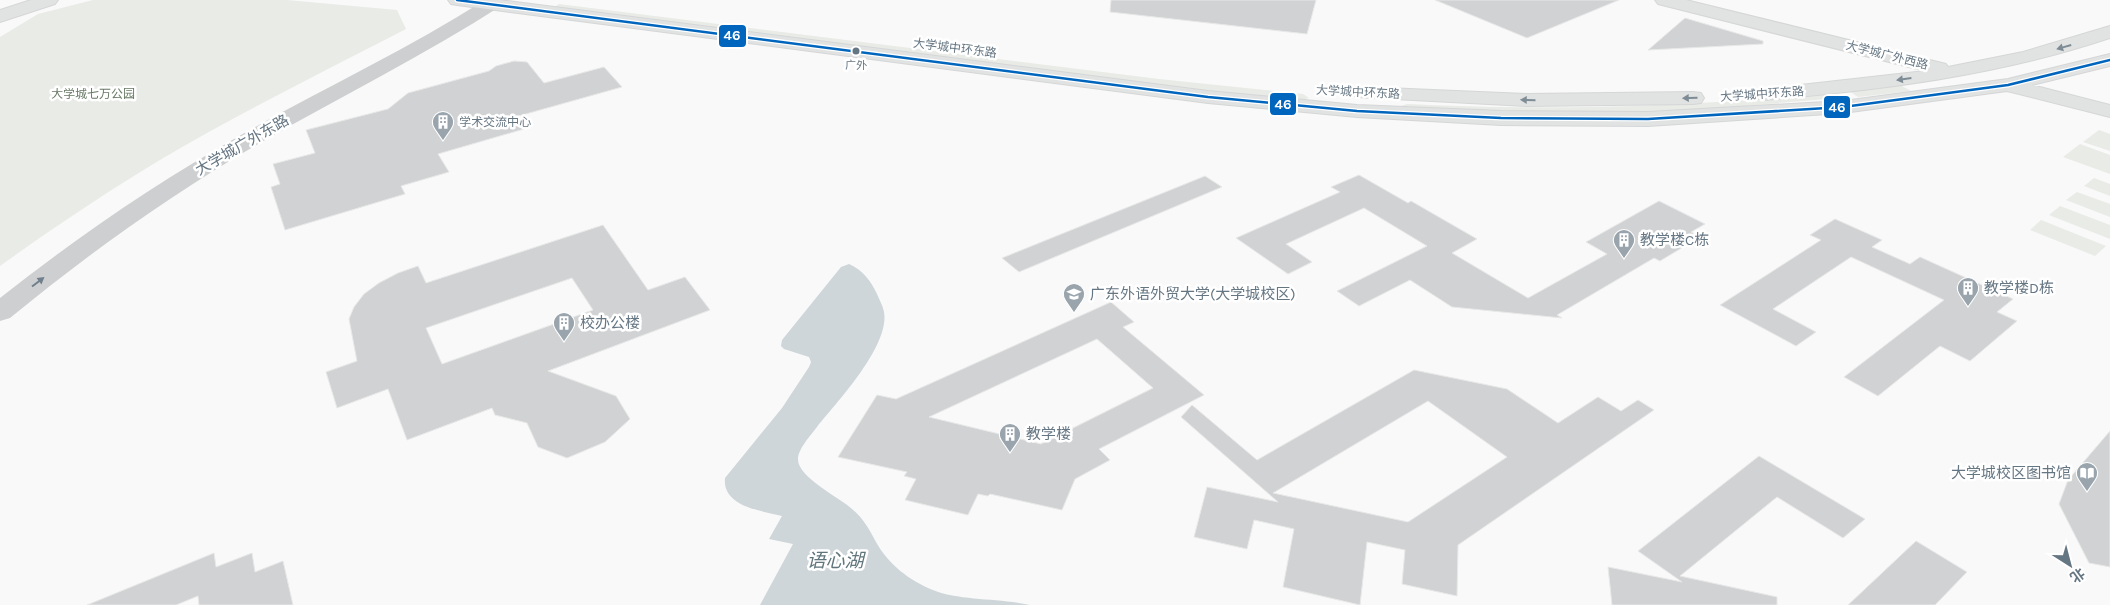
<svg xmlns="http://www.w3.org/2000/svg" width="2110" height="605" viewBox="0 0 2110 605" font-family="Karla,'Noto Sans SC',sans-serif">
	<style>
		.green { fill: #e8ebe6 }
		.water { fill: #ced6d9 }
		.building { fill: #d0d2d3; stroke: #e8e8e8; fill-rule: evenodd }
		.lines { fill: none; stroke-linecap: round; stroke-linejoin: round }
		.major-casing { stroke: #d5d6d7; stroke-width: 2 }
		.minor { fill: #cecfd0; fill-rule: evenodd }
		.major { fill: #e1e2e2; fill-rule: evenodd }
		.bus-1-casing { stroke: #fff; stroke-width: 5 }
		.bus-1 { stroke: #0065bd; stroke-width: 2.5 }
		.oneway { fill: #7e8c96 }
		.oneway2 { fill: #707f8b }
		.bus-dot { fill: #657683; stroke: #fff; stroke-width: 2 }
		.labels { text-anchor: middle; stroke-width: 5; stroke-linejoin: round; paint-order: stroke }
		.far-bus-label { font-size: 11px; fill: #657683; stroke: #fff }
		.far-street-label { font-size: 12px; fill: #657683; stroke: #fff }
		.far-park-label { font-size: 12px; fill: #687a64; stroke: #fff }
		.far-poi-label { font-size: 12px; fill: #657683; stroke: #fff; text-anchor: start }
		.street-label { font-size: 15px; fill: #657683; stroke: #fff }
		.poi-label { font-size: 15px; fill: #657683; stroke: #fff; text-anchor: start }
		.near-water-label { font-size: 19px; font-style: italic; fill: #60757c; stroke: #fff }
		.line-badge { stroke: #fff; stroke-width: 2 }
		.badge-label { font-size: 14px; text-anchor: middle; font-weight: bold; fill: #fff }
	</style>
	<rect width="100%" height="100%" fill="#f9f9f9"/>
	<!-- green -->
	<path class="green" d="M93 0H287L397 10 406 29C325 71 243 111 165 157 108 191 53 228 0 266V37L38 14Z
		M559 4 1159 79 1303 94 1309 98 1302 100 1158 87 553 8Z
		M1900 85 1911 91 1858 97 1849 91Z
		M1830 93 1840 98 1669 112 1537 114 1401 106 1407 104C1547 111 1690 107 1830 93Z
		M2099 130 2110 134V151L2083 142Z
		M2080 144 2110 155V174L2063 157Z
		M2094 178 2110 184V196L2084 186Z
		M2077 192 2110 204V217L2066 200Z
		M2060 206 2110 225V239L2049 215Z
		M2041 220 2106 246 2095 256 2030 230Z"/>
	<!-- water -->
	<path class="water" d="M849 264C863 270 871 281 877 294 879 299 883 306 884 312 890 346 837 402 817 427 811 435 798 449 798 459 797 477 840 498 852 509 864 519 869 529 876 542 888 564 910 581 933 590 960 601 1000 598 1030 605H760L793 544 769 539 782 516C763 511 722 507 725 478L782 408 809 367 811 362 809 357 784 349 781 346 782 340 841 267Z"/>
	<!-- building -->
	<path class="building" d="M1111 0H1316L1307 34 1110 12Z
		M1435 0H1619L1527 38Z
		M1685 18 1763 41V44L1648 50Z
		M514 61 527 62 544 83 604 67 622 87 515 117 524 129 438 154 449 172 401 186 405 194 285 230 271 187 280 184 273 164 315 153 306 130 388 109 408 93 489 71 496 66Z
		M1359 175 1408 203 1411 201 1477 239 1452 253 1528 298 1607 254 1586 242 1659 201 1705 224 1691 232 1700 237 1660 261 1654 258 1557 315 1562 318 1452 307 1410 280 1359 306 1337 291 1427 246 1364 208 1286 244 1312 262 1288 274 1236 238 1340 192 1331 187Z
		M1205 176 1222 187 1019 272 1002 258Z
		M1835 219 1882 240 1872 247 1910 264 1920 257 2013 299 1997 312 2017 321 1970 361 1940 346 1878 396 1844 377 1944 300 1851 257 1773 309 1816 332 1796 346 1720 305 1821 240 1810 235Z
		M603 225 648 290 685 277 710 310 548 371 616 396 630 419 605 442 567 458 538 447 527 423 495 415 492 408 407 440 388 389 337 408 326 372 357 361 349 319 354 307 364 294 379 283 398 273 418 266 426 283ZM572 278 593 310 442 364 426 328Z
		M1111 302 1134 322 1123 327 1204 395 1099 449 1110 460 1075 479 1062 510 990 494 988 496 978 494 968 515 905 500 916 479 904 476 907 472 838 457 877 395 896 399ZM1097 339 1153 388 1041 444 929 417Z
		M1414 370 1507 389 1558 423 1598 397 1621 411 1638 400 1654 410 1458 545 1457 596 1402 584 1405 550 1367 542 1360 605 1283 587 1294 529 1254 520 1247 549 1194 537 1207 487 1278 502 1181 417 1192 405 1257 460ZM1428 401 1507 457 1408 522 1273 493Z
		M2110 431V567L2089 563 2059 504 2068 480Z
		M1759 456 1865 519 1843 538 1777 497 1680 576 1777 597V605H1612L1608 567 1682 582 1638 551Z
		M1916 541 1967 572 1935 605H1848Z
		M214 553 216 567 252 553 255 572 283 561 293 605H199L198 596 176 605H87Z"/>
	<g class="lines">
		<!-- major casing -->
		<g class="major-casing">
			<path id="major" d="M31 0H58L55 4 0 22V10Z
				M448 0H500L1208 91 1357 105 1501 111 1648 112 1843 101 2008 79 2110 54V66L2032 85 2110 105V117L2007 91 1843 113 1648 126 1501 125 1357 117 1208 103 457 5 451 4Z
				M1655 0H1686L1946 64 1948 67 2023 52 2110 26V38C1997 76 1881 90 1763 100L1756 98 1752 94 1756 90 1925 71 1658 4Z
				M1363 87 1527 94 1693 92 1701 93 1704 98 1701 103 1693 104 1527 106 1356 97 1352 93 1356 89Z"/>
		</g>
		<!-- minor -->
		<path class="minor" d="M485 0H507L504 4C425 55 340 97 258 144 170 195 88 254 10 318L0 321V298C76 238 156 183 241 135 322 89 406 50 485 0Z"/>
		<!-- major -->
		<use href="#major" class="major"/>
		<!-- bus-1 casing -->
		<g class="bus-1-casing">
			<path id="bus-1" d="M457 0 1208 97 1357 111 1501 118 1648 119 1843 107 2008 85 2110 60"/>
		</g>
		<!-- bus-1 -->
		<use href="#bus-1" class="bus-1"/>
	</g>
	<!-- one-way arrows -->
	<defs><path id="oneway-solid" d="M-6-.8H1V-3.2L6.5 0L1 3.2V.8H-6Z" transform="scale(1.25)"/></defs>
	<g class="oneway">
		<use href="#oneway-solid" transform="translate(2064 47) rotate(164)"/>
		<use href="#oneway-solid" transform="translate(1904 79) rotate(172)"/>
		<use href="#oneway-solid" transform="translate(1690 98) rotate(178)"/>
		<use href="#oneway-solid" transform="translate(1528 100) rotate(-179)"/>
	</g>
	<use class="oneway2" href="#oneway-solid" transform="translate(38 282) rotate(-37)"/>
	<!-- icons -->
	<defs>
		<g id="building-pin" transform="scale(1.125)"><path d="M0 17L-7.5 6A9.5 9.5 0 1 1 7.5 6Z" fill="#99a4ac" stroke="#fff"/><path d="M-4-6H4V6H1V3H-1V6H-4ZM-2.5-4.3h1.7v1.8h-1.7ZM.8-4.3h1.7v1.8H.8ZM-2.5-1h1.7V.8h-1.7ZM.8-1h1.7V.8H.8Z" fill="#fff"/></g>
		<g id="university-pin" transform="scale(1.125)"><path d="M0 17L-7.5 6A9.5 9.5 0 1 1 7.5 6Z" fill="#99a4ac" stroke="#fff"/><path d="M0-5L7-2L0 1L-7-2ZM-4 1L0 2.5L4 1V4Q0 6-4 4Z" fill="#fff"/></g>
		<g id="library-pin" transform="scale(1.125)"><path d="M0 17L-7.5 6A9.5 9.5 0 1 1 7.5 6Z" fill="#99a4ac" stroke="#fff"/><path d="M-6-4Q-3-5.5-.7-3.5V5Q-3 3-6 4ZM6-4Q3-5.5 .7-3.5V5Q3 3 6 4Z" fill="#fff"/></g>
	</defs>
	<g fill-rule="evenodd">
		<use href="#building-pin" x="443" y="122"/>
		<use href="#building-pin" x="1624" y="240"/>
		<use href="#building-pin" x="1968" y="288"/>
		<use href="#university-pin" x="1074" y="294"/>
		<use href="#building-pin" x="564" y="323"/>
		<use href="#building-pin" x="1010" y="434"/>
		<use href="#library-pin" x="2087" y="473"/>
	</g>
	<!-- markers -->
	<circle class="bus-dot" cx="856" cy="51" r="4.5"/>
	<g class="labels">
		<!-- far-bus labels -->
		<g class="far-bus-label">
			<text x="856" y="69">广外</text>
		</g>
		<!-- far-street labels -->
		<g class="far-street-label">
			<text transform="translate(955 48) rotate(7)" y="4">大学城中环东路</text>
			<text transform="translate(1887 55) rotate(14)" y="4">大学城广外西路</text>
			<text transform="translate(1358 92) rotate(3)" y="4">大学城中环东路</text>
			<text transform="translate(1762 94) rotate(-4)" y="4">大学城中环东路</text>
		</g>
		<!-- far-park labels -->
		<g class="far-park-label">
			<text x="93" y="98">大学城七万公园</text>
		</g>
		<!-- far-poi labels -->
		<g class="far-poi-label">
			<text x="459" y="126">学术交流中心</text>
		</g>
		<!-- street labels -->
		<g class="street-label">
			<text transform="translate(242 145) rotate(-30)" y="5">大学城广外东路</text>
		</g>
		<!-- poi labels -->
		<g class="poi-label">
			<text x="1640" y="245">教学楼C栋</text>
			<text x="1984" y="293">教学楼D栋</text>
			<text x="1090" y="299">广东外语外贸大学(大学城校区)</text>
			<text x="580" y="328">校办公楼</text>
			<text x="1026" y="439">教学楼</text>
			<text x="2071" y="478" text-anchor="end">大学城校区图书馆</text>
		</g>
		<!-- near-water labels -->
		<g class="near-water-label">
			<text x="835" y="567">语心湖</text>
		</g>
	</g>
	<g class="line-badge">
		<rect x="718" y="24" width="29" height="24" rx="5" fill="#0065bd"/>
		<rect x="1269" y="92" width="28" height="24" rx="5" fill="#0065bd"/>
		<rect x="1823" y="95" width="28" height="24" rx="5" fill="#0065bd"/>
	</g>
	<g class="badge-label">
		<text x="732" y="40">46</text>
		<text x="1283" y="109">46</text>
		<text x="1837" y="112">46</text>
	</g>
	<!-- north arrow -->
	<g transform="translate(2070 565) rotate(144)" stroke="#ffffff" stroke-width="4" paint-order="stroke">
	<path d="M0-4L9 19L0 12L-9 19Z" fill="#657683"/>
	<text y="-8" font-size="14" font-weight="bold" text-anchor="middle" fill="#657683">北</text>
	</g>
</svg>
